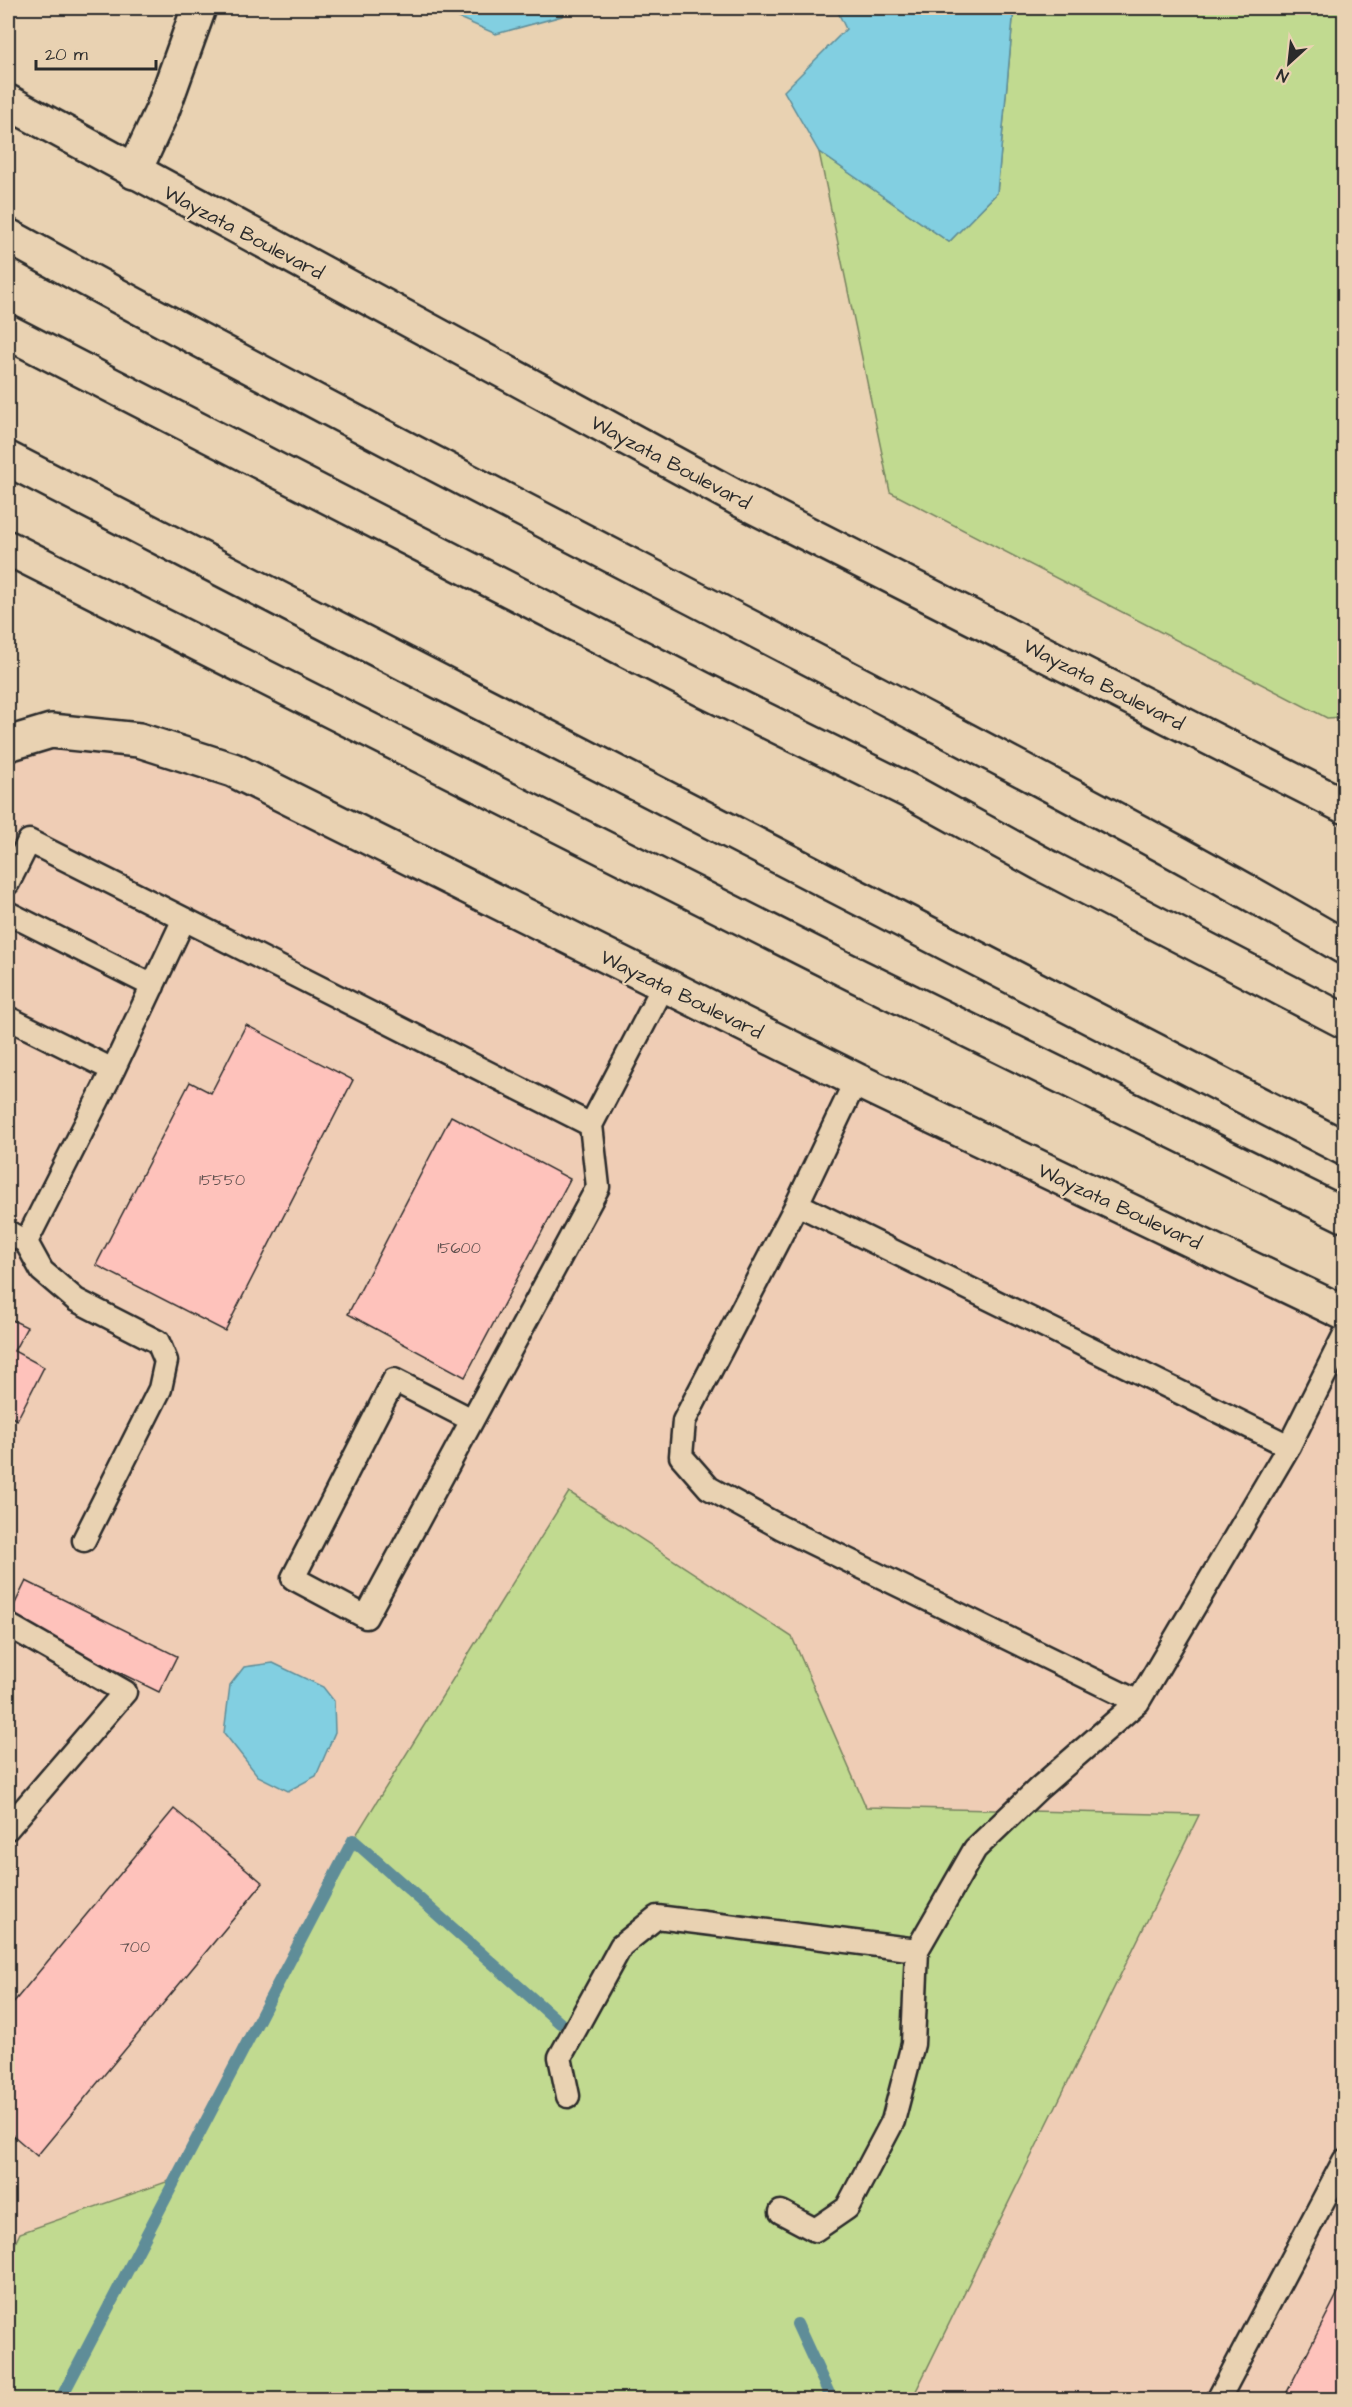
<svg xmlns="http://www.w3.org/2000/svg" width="1352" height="2407" viewBox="0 0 1352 2407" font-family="'Architects Daughter',sans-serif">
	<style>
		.built { fill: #efcdb5 }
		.green { fill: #c1da90; stroke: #76825e; stroke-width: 1.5 }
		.water { fill: #82cfe1; stroke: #5f8d98; stroke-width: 1.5 }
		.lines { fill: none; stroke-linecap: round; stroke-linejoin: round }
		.stream { stroke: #5f8d98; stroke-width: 12 }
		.building { fill: #fec2bb; stroke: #2b2b2b; stroke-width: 1.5 }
		.service-casing { stroke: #2b2b2b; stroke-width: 27 }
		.minor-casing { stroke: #2b2b2b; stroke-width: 38 }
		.tertiary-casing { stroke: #2b2b2b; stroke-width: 38 }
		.motorway-casing { stroke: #2b2b2b; stroke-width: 38 }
		.service { stroke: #e9d2b2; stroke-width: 22 }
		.minor { stroke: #e9d2b2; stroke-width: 33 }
		.tertiary { stroke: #e9d2b2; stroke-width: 33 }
		.motorway { stroke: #e9d2b2; stroke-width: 33 }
		.labels { text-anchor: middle; stroke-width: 4.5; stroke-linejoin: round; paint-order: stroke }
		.number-label { font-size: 16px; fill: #60514f }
		.street-label { font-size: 20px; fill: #2b2b2b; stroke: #e9d2b2 }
	</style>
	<rect width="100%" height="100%" fill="#e9d2b2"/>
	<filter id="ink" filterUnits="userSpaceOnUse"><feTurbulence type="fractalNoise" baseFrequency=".0167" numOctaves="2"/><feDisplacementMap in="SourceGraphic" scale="12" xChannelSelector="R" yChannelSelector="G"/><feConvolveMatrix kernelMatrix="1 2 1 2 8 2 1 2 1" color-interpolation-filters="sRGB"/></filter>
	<g filter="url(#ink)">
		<!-- built -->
		<path class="built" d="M139 740 1344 1313V2399H912L1199 1815 866 1807 792 1637 353 1840 175 2179 20 2233 8 2258V744Z"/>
		<!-- green -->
		<path class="green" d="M1014 8H1344V717L1327 718 890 492 819 152 949 242 997 193Z
			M569 1492 792 1637 866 1807 1199 1815 912 2399H8V2258L20 2233 175 2179 353 1840Z"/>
		<!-- water -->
		<path class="water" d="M436 8H567L562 16 496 34Z
			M836 8H1014L997 193 949 242 819 152 784 91 846 29Z
			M273 1663 323 1687 334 1701 335 1732 316 1776 288 1791 258 1776 224 1733 230 1685 244 1667Z"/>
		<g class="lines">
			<!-- stream -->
			<path class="stream" d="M797 2324 832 2400
				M60 2400 353 1840 560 2023"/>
		</g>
		<!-- building -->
		<path class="building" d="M246 1025 353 1080 225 1331 96 1265 190 1082 211 1093Z
			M451 1116 570 1179 465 1377 348 1314Z
			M8 1318 27 1327 14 1351 44 1367 17 1420 8 1415Z
			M26 1581 177 1656 159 1692 8 1618Z
			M174 1809 263 1883 37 2156 8 2131V2009Z
			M1344 2281V2400H1283Z"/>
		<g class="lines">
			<!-- service casing -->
			<g class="service-casing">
				<path id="service" d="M8 883 29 841 184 919
					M8 913 153 986
					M8 1018 113 1070
					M856 1080 797 1204 1289 1446
					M797 1204 684 1421 681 1456 709 1488 782 1528 1138 1702
					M8 1232 26 1242 113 1070 184 919 591 1125 664 985
					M26 1242 42 1271 76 1300 158 1342 166 1361 160 1389 84 1540
					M472 1420 394 1380 293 1578 366 1617 598 1187 591 1125
					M8 1625 125 1692 8 1828
					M568 2096 560 2057 621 1946 657 1917 917 1950
					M781 2212 815 2230 847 2208 893 2121 913 2044 917 1950 975 1849 1039 1788 1138 1702 1289 1446 1344 1336
					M1218 2400 1344 2161"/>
			</g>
			<!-- minor casing -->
			<g class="minor-casing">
				<path id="minor" d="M134 172 162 111 199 8"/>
			</g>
			<!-- tertiary casing -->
			<g class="tertiary-casing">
				<path id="tertiary" d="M8 102 741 500 1344 806
					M8 744 51 731 139 740 233 770 856 1080 1344 1313"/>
			</g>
			<!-- motorway casing -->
			<g class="motorway-casing">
				<path id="motorway" d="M8 236C290 391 577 537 863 686 1024 771 1187 855 1344 947
					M8 332 706 691 913 793 1042 864 1344 1021
					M8 459 1344 1148
					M8 548 858 976 1344 1215"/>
			</g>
			<!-- service -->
			<use href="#service" class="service"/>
			<!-- minor -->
			<use href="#minor" class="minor"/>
			<!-- tertiary -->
			<use href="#tertiary" class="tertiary"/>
			<!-- motorway -->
			<use href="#motorway" class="motorway"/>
		</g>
	</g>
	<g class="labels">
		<!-- number labels -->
		<g class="number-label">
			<text x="222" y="1185">15550</text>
			<text x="459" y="1253">15600</text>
			<text x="135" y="1952">700</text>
		</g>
		<!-- street labels -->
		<g class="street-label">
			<text transform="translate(244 232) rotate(28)" y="7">Wayzata Boulevard</text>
			<text transform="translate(671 462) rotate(28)" y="7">Wayzata Boulevard</text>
			<text transform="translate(1104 684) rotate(27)" y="7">Wayzata Boulevard</text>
			<text transform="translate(682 994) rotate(26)" y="7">Wayzata Boulevard</text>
			<text transform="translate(1120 1206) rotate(25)" y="7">Wayzata Boulevard</text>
		</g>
	</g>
	<!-- margin -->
	<rect width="1352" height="2407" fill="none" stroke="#e9d2b2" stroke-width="30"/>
	<rect x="15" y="15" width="1322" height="2377" fill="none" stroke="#2b2b2b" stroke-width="2" filter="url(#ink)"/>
	<!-- north arrow -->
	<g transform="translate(1289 63) rotate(207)" stroke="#e9d2b2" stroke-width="4.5" paint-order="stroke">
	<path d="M0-4.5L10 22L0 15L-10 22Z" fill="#2b2b2b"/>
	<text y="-9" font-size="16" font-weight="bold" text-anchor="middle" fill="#2b2b2b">N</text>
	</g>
	<!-- scale -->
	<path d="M36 60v9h120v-9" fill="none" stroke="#2b2b2b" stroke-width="3"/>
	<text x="45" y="60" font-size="18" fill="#2b2b2b" stroke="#e9d2b2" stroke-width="4.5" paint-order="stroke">20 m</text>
</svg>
